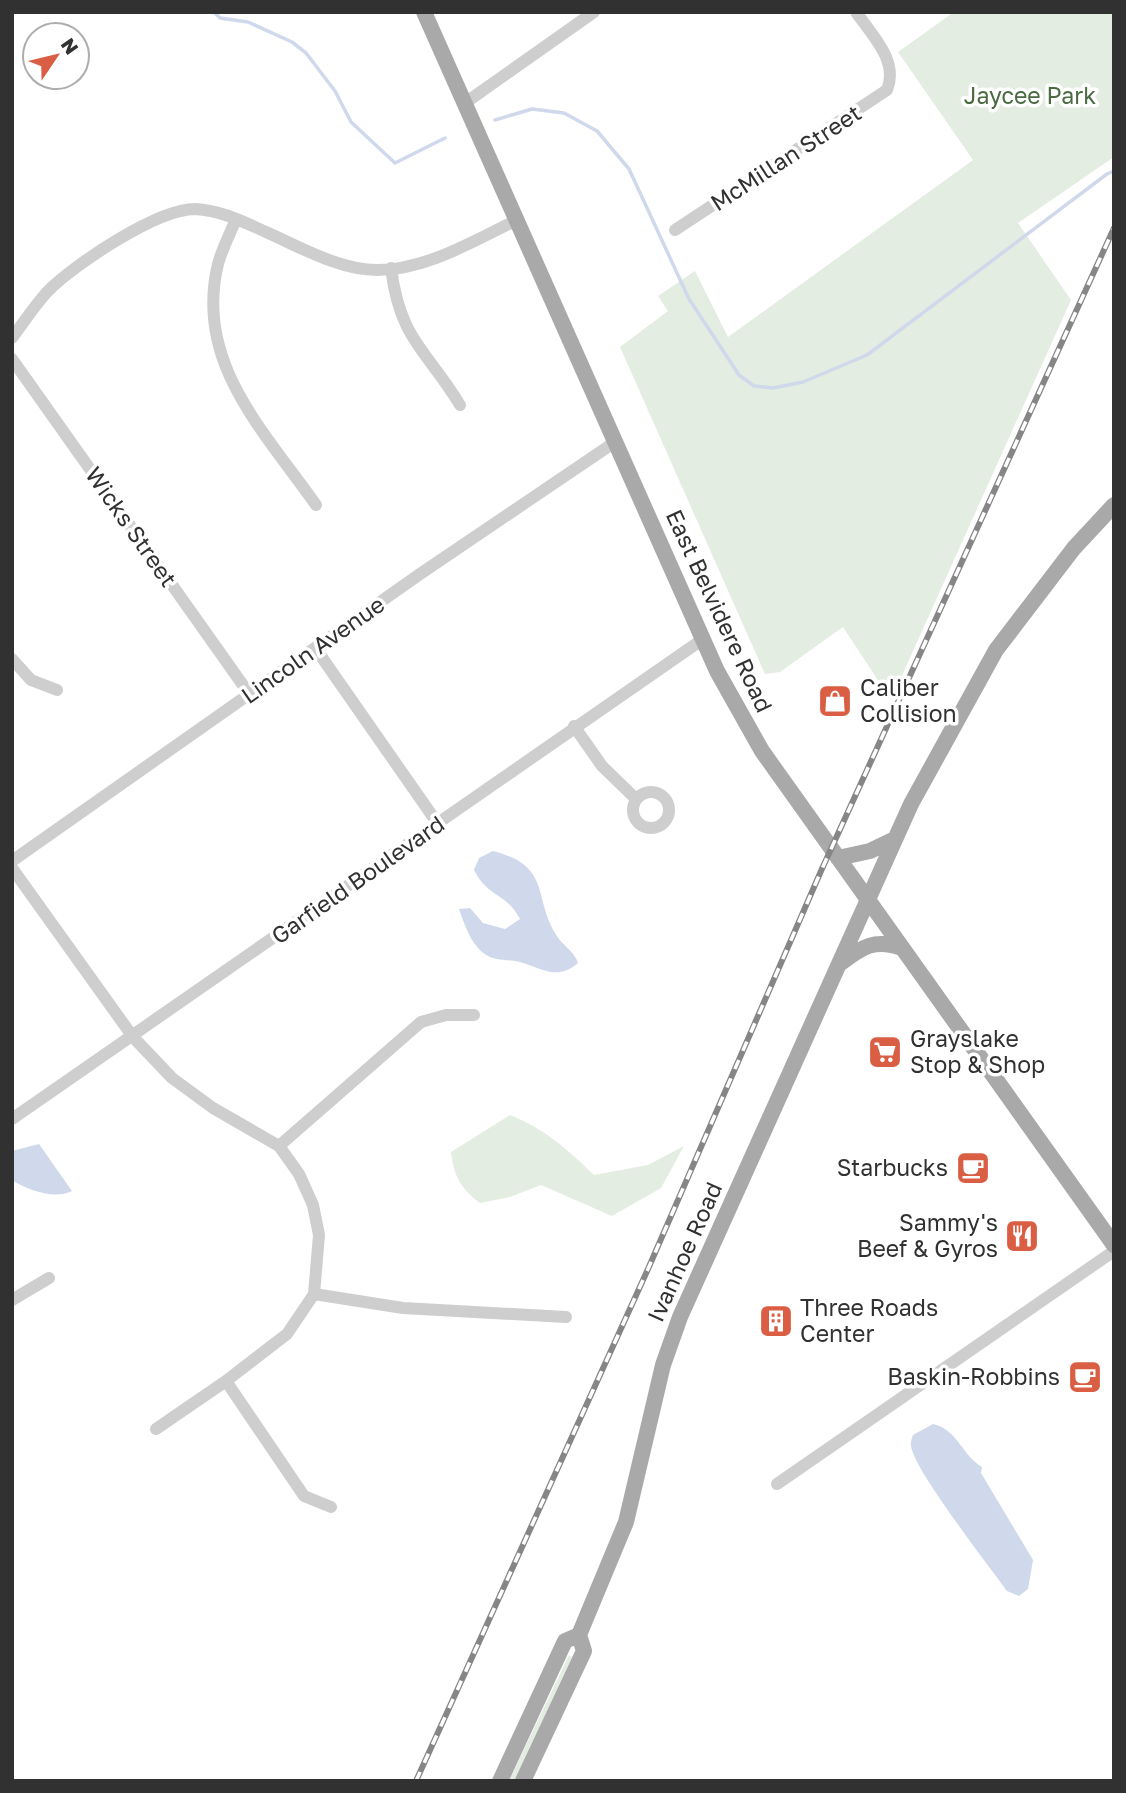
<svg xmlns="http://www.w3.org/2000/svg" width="1126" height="1793" viewBox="0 0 1126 1793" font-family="'Golos Text',sans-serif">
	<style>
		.green { fill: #e4ede1 }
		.water { fill: #cfd9eb }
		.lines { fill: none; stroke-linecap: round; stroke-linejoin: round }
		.stream { stroke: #cfd9eb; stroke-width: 3.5 }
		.minor { stroke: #cecece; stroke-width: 12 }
		.major { stroke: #a9a9a9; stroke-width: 16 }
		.rail-casing { stroke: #868686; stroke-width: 6 }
		.rail { stroke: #fff; stroke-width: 3.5; stroke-dasharray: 10; stroke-linecap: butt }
		.labels { text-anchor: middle; stroke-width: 7; stroke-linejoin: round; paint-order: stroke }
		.park-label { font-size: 23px; fill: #4a6a41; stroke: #fff }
		.street-label { font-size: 23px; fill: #313131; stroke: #fff }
		.poi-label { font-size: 23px; fill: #313131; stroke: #fff; text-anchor: start }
	</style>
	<rect width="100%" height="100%" fill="#fff"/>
	<!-- green -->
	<path class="green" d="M954 12H1114V157L1018 223 1071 300 891 700 843 627 780 672 765 674 620 347 668 311 658 296 695 271 728 337 973 160 898 52Z
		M510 1115C545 1129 567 1149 594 1175L648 1165 684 1146 661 1188 612 1216 541 1185 510 1197 480 1203C460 1188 454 1176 451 1152Z
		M569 1655 572 1657 515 1781H509Z"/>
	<!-- water -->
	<path class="water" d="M493 851C551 866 533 895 555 933 561 945 574 950 578 963 558 980 545 970 523 963 509 958 495 963 482 952 470 942 464 923 459 909L470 908 483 923 505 929 520 919C507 893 488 898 474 870L479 858Z
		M39 1144 72 1191C55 1200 27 1190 12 1180V1151Z
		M933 1424C958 1430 961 1454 982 1467L981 1473 1033 1560 1028 1589 1019 1596 1007 1591C989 1566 914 1470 911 1446 910 1443 912 1438 913 1435Z"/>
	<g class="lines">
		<!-- stream -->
		<path class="stream" d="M214 12 220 18 248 22 292 42 306 53 335 91 351 122 395 163 445 138
			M495 120 532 109 564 113 597 131 629 169 689 299 739 375 754 386 773 388 803 382 867 355 1107 174 1114 171"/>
		<!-- minor -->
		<path class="minor" d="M465 103 594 12
			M236 219C230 234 222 249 218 264 194 362 264 431 316 505
			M675 230 887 90C899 61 872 35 856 12
			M391 268C400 340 426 349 460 405
			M12 338C24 322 35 305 48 291 75 264 157 209 195 209 220 210 244 222 266 232 300 247 339 270 377 270 426 270 473 241 517 220
			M12 359 250 695
			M316 649 438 824
			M12 659 31 680 57 690
			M574 726 602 766 636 799
			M633 810a18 18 0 1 1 36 0a18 18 0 1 1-36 0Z
			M12 861 420 574 615 442
			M12 868 133 1037 172 1078 213 1108 279 1146 299 1174 313 1205 319 1235 314 1294 287 1334 226 1381 156 1429
			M12 1119 703 639
			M279 1146 421 1022 446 1015H474
			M314 1294 403 1308 566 1317
			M12 1300 49 1278
			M226 1381 304 1496 331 1507
			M777 1484 1114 1251"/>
		<!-- major -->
		<path class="major" d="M424 12 717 671 762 751 1114 1245
			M838 858 870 851 895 839
			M841 963C862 947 875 938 902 948
			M579 1635 626 1522 663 1365 680 1317 911 804 996 650 1074 548 1114 505
			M500 1781 565 1641 579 1635
			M523 1781 584 1651 579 1635"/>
		<!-- rail casing -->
		<g class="rail-casing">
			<path id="rail" d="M416 1781 648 1269 821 871 1114 228"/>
		</g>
		<!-- rail -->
		<use href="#rail" class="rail"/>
	</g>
	<!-- icons -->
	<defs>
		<g id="shop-square" transform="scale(1.75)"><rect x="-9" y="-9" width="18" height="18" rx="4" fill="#d95e43" stroke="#fff"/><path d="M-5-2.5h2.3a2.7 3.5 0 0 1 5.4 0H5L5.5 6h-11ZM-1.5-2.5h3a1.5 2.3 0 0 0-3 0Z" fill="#fff"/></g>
		<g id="supermarket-square" transform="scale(1.75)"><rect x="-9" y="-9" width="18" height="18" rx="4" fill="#d95e43" stroke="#fff"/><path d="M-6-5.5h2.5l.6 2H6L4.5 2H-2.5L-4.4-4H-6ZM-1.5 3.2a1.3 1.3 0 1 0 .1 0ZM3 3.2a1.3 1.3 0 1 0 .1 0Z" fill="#fff"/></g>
		<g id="cafe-square" transform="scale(1.75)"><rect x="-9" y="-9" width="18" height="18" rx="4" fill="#d95e43" stroke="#fff"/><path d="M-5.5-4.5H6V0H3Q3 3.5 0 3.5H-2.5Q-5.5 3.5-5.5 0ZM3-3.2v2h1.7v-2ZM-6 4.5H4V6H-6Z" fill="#fff"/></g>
		<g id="restaurant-square" transform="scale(1.75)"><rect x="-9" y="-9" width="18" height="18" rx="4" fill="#d95e43" stroke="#fff"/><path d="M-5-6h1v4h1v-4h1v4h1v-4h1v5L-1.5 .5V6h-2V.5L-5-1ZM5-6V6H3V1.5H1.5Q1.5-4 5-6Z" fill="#fff"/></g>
		<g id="building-square" transform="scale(1.75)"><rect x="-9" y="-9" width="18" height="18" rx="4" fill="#d95e43" stroke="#fff"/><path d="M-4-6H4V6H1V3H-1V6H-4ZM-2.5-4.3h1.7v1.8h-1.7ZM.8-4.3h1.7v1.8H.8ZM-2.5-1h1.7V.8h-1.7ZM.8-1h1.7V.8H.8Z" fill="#fff"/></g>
	</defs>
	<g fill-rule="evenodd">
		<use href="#shop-square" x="835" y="701"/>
		<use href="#supermarket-square" x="885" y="1052"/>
		<use href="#cafe-square" x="973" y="1168"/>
		<use href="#restaurant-square" x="1022" y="1236"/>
		<use href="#building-square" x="776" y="1321"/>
		<use href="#cafe-square" x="1085" y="1377"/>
	</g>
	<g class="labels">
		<!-- park labels -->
		<g class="park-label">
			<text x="1030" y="104">Jaycee Park</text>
		</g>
		<!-- street labels -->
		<g class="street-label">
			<text transform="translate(786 158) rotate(-33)" y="8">McMillan Street</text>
			<text transform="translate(131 527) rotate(55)" y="8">Wicks Street</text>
			<text transform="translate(719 611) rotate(65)" y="8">East Belvidere Road</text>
			<text transform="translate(313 650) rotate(-35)" y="8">Lincoln Avenue</text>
			<text transform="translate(358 880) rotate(-35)" y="8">Garfield Boulevard</text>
			<text transform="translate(685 1252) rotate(-66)" y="8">Ivanhoe Road</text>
		</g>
		<!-- poi labels -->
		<g class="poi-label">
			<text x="860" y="696">Caliber<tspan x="860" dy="26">Collision</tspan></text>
			<text x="910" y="1047">Grayslake<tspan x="910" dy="26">Stop &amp; Shop</tspan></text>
			<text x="948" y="1176" text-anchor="end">Starbucks</text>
			<text x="998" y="1231" text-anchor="end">Sammy's<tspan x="998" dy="26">Beef &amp; Gyros</tspan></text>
			<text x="800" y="1316">Three Roads<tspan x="800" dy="26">Center</tspan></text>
			<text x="1060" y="1385" text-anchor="end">Baskin-Robbins</text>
		</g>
	</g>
	<!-- border -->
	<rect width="1126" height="1793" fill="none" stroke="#313131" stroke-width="28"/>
	<!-- north arrow -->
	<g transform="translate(56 56) rotate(55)"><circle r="33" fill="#ffffff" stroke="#adadad" stroke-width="2"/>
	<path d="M0-5L12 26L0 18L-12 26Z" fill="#d95e43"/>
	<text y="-10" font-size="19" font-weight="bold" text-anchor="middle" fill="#313131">N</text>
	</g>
</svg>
